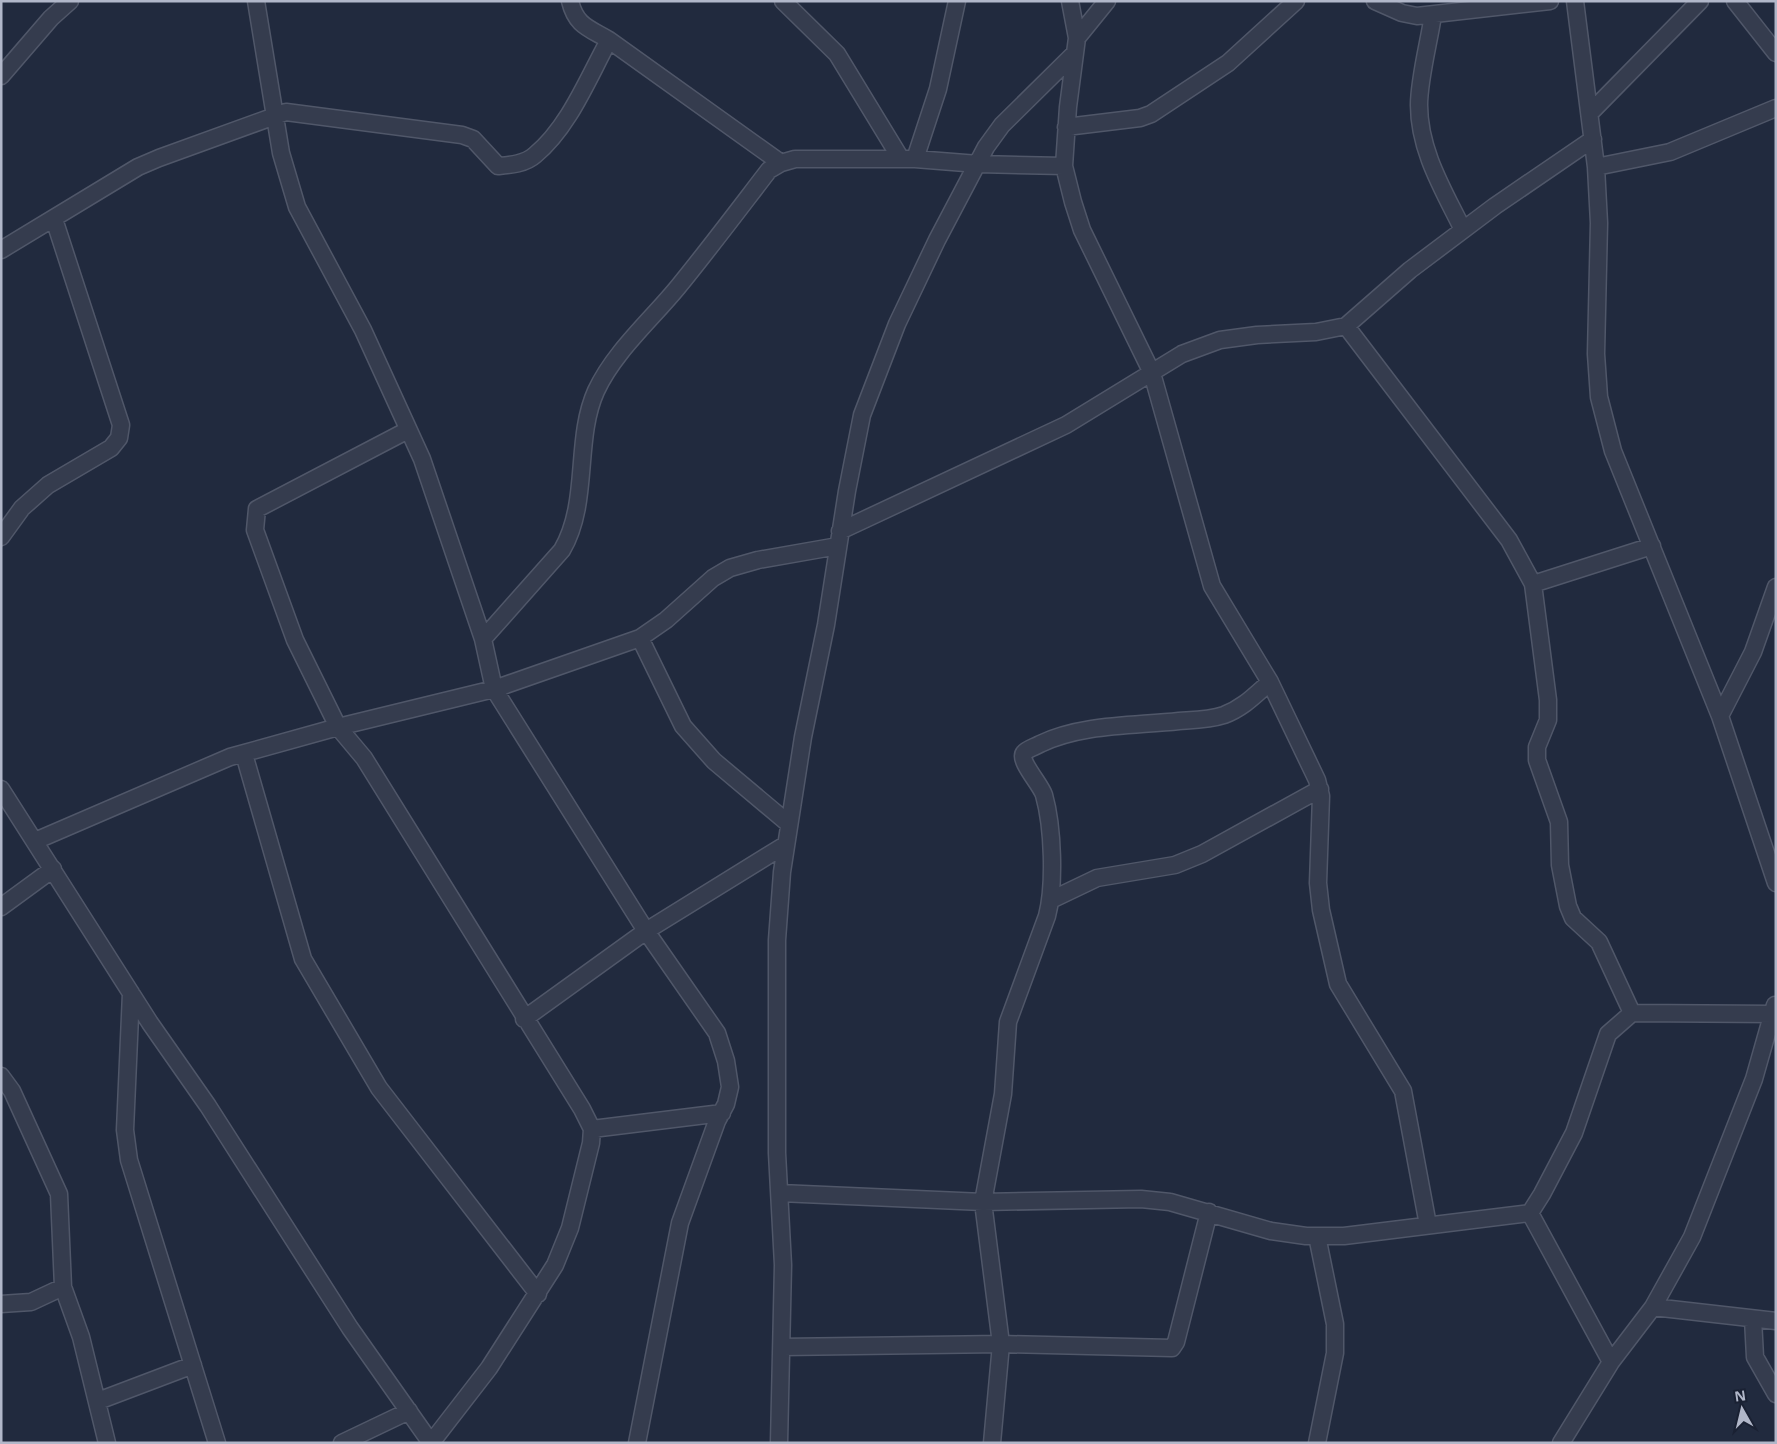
<svg xmlns="http://www.w3.org/2000/svg" width="1777" height="1444" viewBox="0 0 1777 1444" font-family="'Noto Sans',sans-serif">
	<style>
		.lines { fill: none; stroke-linecap: round; stroke-linejoin: round }
		.minor-casing { stroke: #505769; stroke-width: 19 }
		.minor { stroke: #353c4e; stroke-width: 16 }
	</style>
	<rect width="100%" height="100%" fill="#212a3e"/>
	<g class="lines">
		<!-- minor casing -->
		<g class="minor-casing">
			<path id="minor" d="M256 1 281 153 297 207 363 330 422 459 483 639 494 689 646 931 717 1033 726 1061 730 1087 726 1104 717 1121 680 1223 637 1443
				M570 1C576 26 589 28 609 40L781 163
				M783 1 837 54 901 159
				M1070 1 1077 38 1068 107 1064 166 1073 202 1082 230 1152 373 1212 586 1270 682 1317 780 1321 796 1318 883 1321 910 1338 984 1403 1091 1428 1225
				M1375 1 1402 13 1417 16 1550 1
				M1575 1 1596 167 1599 223 1596 354 1599 397 1613 451 1720 716 1776 883
				M1735 1 1776 53
				M1433 15C1429 42 1419 79 1419 105 1419 151 1444 191 1463 230
				M1077 38 1107 1
				M1 76 51 18 70 1
				M1590 113 1700 1
				M1066 127 1140 118 1151 114 1228 63 1296 1
				M915 159 938 89 957 1
				M1596 167 1670 152 1776 108
				M1 250 138 167 159 158 286 112 462 135 473 139 498 166C510 165 525 164 535 155 569 127 588 78 609 40
				M1346 326 1509 540 1533 584 1548 700V720L1537 747V760L1559 822 1560 865 1568 906 1573 918 1599 942 1632 1013
				M408 430 257 509 255 530 295 640 338 727 364 758 582 1109 592 1129 591 1143 570 1228 555 1265 489 1368 431 1443
				M840 531 1066 425 1182 354 1220 340 1257 335 1316 332 1346 326 1410 270 1495 206 1593 139
				M1 537 22 508 48 485 111 448 119 438 121 425 54 219
				M1533 584 1652 546
				M640 638 683 726 714 761 789 824
				M483 639 562 550C590 502 574 440 596 391 614 352 651 320 678 287 709 249 739 209 769 170L781 163 795 159H915L978 164 1064 166
				M1720 716 1753 652 1776 587
				M244 754 303 959 379 1088 538 1294
				M1 789 150 1023 208 1106 350 1328 431 1443
				M35 841 230 757 338 727 494 689 640 638 666 620 713 578 730 568 758 560 838 546
				M1051 900 1097 878 1175 865 1202 854 1320 789
				M1 907 53 869
				M131 993 125 1130 129 1160 217 1443
				M524 1019 646 931 785 845
				M1 1076 12 1091 59 1194 63 1287 81 1337 107 1443
				M592 1129 722 1113
				M780 1193 983 1202 1141 1199 1170 1202 1271 1231 1306 1236H1344L1530 1213 1542 1194 1574 1133 1608 1034 1632 1013 1776 1014
				M1530 1213 1611 1362
				M1317 1236 1335 1324V1353L1317 1443
				M1 1304 31 1302 63 1287
				M1653 1307 1776 1321
				M1753 1319 1755 1357 1776 1394
				M782 1347 1001 1344 1172 1348 1176 1342 1209 1212
				M98 1401 193 1365
				M342 1443 409 1411
				M779 1443 783 1265 777 1153V940L782 872 803 737 826 625 847 491 862 415 897 324 937 240 986 147 1002 125 1075 53
				M992 1443 1001 1344 983 1202 1003 1094 1008 1022 1047 916C1055 885 1053 827 1044 795 1041 785 1018 760 1024 753 1027 749 1035 747 1040 744 1082 724 1133 726 1179 721 1194 720 1209 720 1224 715 1243 708 1255 695 1270 682
				M1561 1443 1611 1362 1653 1307 1692 1237 1754 1079 1775 1005"/>
		</g>
		<!-- minor -->
		<use href="#minor" class="minor"/>
	</g>
	<!-- border -->
	<rect width="1777" height="1444" fill="none" stroke="#b1b7c9" stroke-width="5"/>
	<!-- north arrow -->
	<g transform="translate(1742 1409) rotate(352)" stroke="#1a2133" stroke-width="4" paint-order="stroke">
	<path d="M0-4L9 19L0 12L-9 19Z" fill="#b1b7c9"/>
	<text y="-8" font-size="14" font-weight="bold" text-anchor="middle" fill="#b1b7c9">N</text>
	</g>
</svg>
